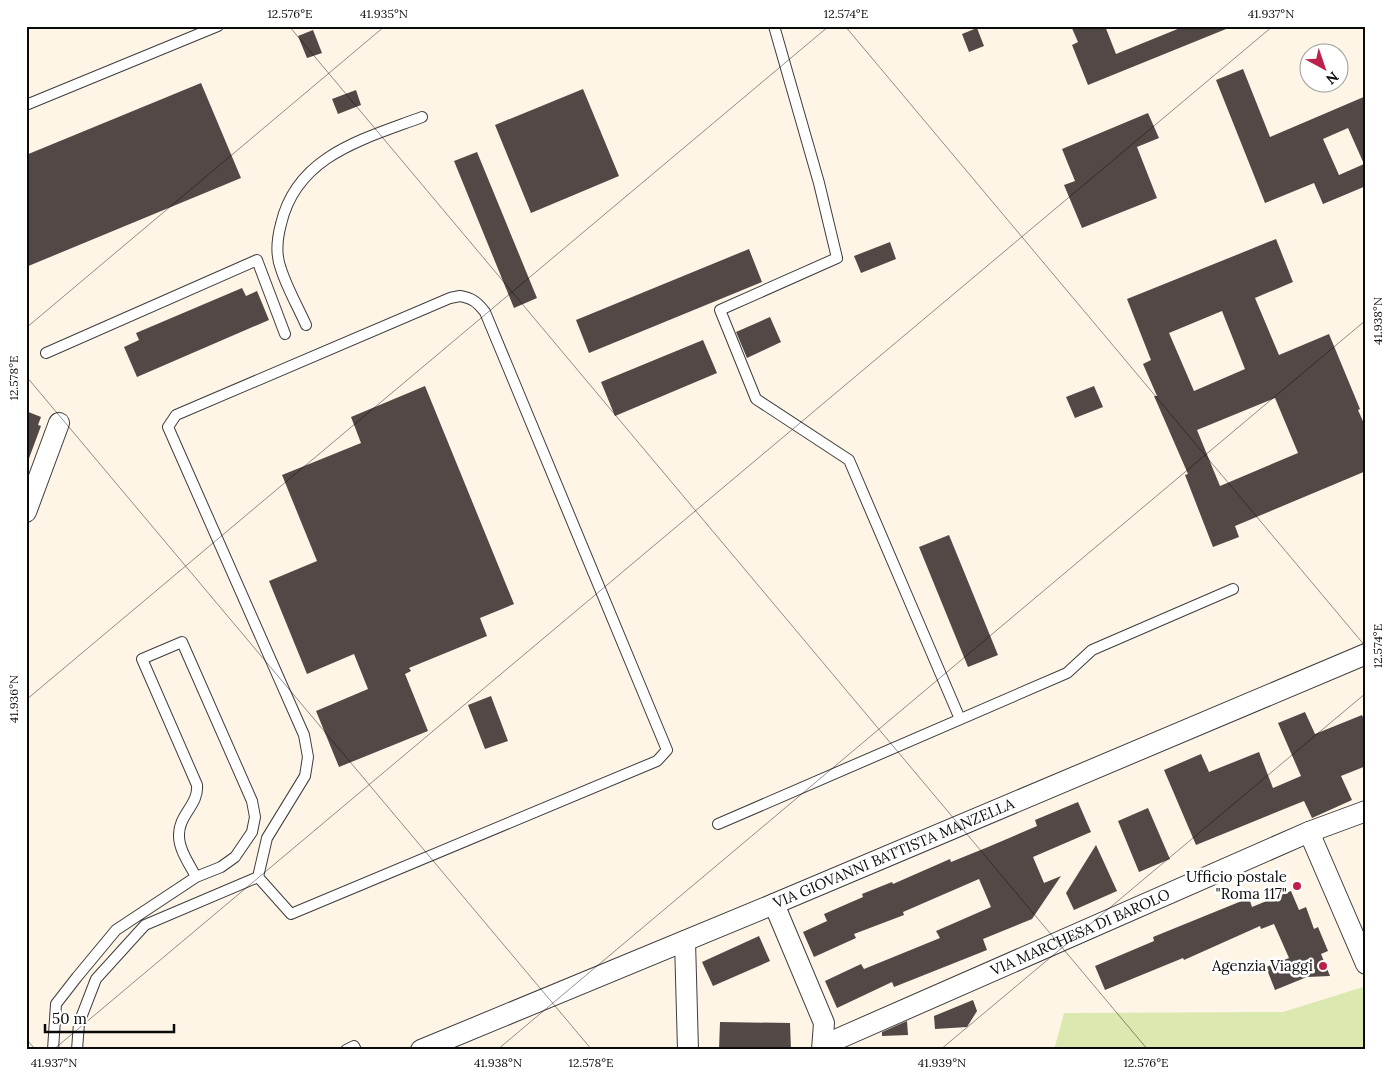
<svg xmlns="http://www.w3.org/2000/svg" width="1392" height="1076" viewBox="0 0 1392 1076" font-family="Lora,serif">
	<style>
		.green { fill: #dbe9b0 }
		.building { fill: #524846; fill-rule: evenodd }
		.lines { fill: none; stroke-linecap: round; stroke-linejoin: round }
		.service-casing { stroke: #3d3d3d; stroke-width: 12 }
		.minor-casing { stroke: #3d3d3d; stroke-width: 22 }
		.service { stroke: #fff; stroke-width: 10 }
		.minor { stroke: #fff; stroke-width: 20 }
		.ticks { fill: none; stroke: #0a0a0a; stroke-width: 1; stroke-opacity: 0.45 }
		.poi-dot { fill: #bc204b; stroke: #fff; stroke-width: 2 }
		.labels { text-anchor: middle; stroke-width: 5; stroke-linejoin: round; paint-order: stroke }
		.street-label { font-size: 15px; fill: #0a0a0a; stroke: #fff }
		.poi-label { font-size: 15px; fill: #0a0a0a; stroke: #fff; text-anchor: end }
		.neatline { fill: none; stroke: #0a0a0a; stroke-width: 2 }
		.ticks-label { font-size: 12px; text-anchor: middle; fill: #0a0a0a }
	</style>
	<rect width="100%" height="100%" fill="#fff5e6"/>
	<!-- green -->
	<path class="green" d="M1363 987 1366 993V1050H1054L1064 1013 1283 1012Z"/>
	<!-- building -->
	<path class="building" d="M1071 26H1105L1116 54 1185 26 1231 27 1088 85 1072 45 1078 42Z
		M977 28 984 46 969 52 962 34Z
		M313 30 322 53 307 58 298 36Z
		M1243 69 1270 137 1366 96V186L1323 204 1314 183 1265 203 1216 80ZM1348 128 1364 164 1339 175 1323 139Z
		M201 83 241 178 26 267V155Z
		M583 89 619 176 531 213 495 125Z
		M356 90 361 105 338 114 332 99Z
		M1148 113 1159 138 1137 147 1157 198 1082 228 1064 185 1075 181 1062 149Z
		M477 152 537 298 514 308 454 161Z
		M1276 239 1293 282 1255 298 1279 355 1329 334 1360 409 1358 410 1366 428V471L1235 526 1239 537 1213 547 1185 475 1188 474 1154 396H1157L1143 364 1151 360 1127 299ZM1222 311 1245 369 1194 391 1169 333ZM1275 398 1298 453 1220 486 1197 430Z
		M890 242 896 259 861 273 854 256Z
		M749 249 762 282 589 353 576 320Z
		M242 288 246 296 257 291 269 320 137 377 124 347 139 340 136 333Z
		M770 317 781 342 747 358 736 332Z
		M703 340 717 373 615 416 601 382Z
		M425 386 514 604 480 618 487 636 409 668 411 671 405 674 428 731 339 767 316 711 368 689 354 654 307 674 269 581 317 561 282 475 361 443 351 417Z
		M1094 386 1103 407 1075 418 1066 397Z
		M26 411 41 417 38 425 41 426 28 461Z
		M949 535 998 655 968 667 919 547Z
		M491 696 508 741 485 749 468 705Z
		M1305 712 1315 734 1362 715 1366 724V766L1341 776 1352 800 1312 818 1304 801 1196 845 1164 770 1201 754 1209 772 1259 752 1273 788 1301 776 1278 723Z
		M1078 802 1091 832 1033 857 1044 883 1061 876 1032 919 983 939 987 950 894 987 892 982 837 1008 825 981 861 964 864 969 940 938 936 931 991 907 979 879 903 912 904 915 854 934 856 938 814 957 803 932 827 921 824 914 863 897 862 894 892 882 893 884 950 859 951 862 988 847 1037 826 1035 820Z
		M1148 808 1170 859 1139 872 1118 821Z
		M1096 845 1117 891 1074 910 1066 893Z
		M1291 891 1299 910 1306 907 1314 929 1318 927 1328 951 1321 954 1330 976 1307 977 1275 990 1266 967 1289 958 1274 924 1261 929 1260 926 1184 960 1183 958 1105 990 1095 966 1154 941 1153 937 1249 898 1252 907Z
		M759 936 770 961 713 986 702 962Z
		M973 1000 977 1011 967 1027 935 1029 934 1016Z
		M907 1021 908 1035 882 1036V1032Z
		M720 1022 790 1023 791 1050H719Z"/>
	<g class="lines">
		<!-- service casing -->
		<g class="service-casing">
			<path id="service" d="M774 26 819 183 837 258 720 310 756 399 849 460 960 719
				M26 105 218 26
				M460 296C472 298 477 302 485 312L667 750 657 761 291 914 258 877 267 838 305 776 308 757 304 735 168 427 176 415 450 298Z
				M306 325C298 307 287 288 281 269 275 254 277 239 281 224 297 155 364 139 422 117
				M46 353 257 260 285 334
				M718 824 1067 673 1092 650 1233 589
				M53 1050 56 1004 77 977 116 930 196 877 221 867 235 857 252 832 255 817 252 801 182 642 142 659 197 785C199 805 178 815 179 836 179 850 190 865 196 877
				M77 1050 79 1023 96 979 145 925 258 877
				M346 1050 354 1046 356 1050"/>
		</g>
		<!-- minor casing -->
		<g class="minor-casing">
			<g id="minor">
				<path d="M26 512 59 423"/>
				<path d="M1309 832 1366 964"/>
				<path d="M774 904 824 1023 822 1050"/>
				<path d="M685 941 688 1050"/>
				<path id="s1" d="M824 1045 1309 832 1366 811"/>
				<path id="s2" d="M421 1050 774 904 1366 654"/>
			</g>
		</g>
		<!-- service -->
		<use href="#service" class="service"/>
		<!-- minor -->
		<use href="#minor" class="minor"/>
	</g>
	<!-- ticks -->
	<path class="ticks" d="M289 26 1148 1050M845 26 1366 647M26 328 385 26M26 376 592 1050M26 700 829 26M26 1039 36 1050M53 1050 1273 26M497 1050 1366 320M940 1050 1366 693"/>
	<!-- markers -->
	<g class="poi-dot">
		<circle cx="1297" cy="886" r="5"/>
		<circle cx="1323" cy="966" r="5"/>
	</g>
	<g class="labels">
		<!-- street labels -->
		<g class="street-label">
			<text dy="5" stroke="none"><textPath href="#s2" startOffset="512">VIA GIOVANNI BATTISTA MANZELLA</textPath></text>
			<text dy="5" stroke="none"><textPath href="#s1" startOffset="280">VIA MARCHESA DI BAROLO</textPath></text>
		</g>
		<!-- poi labels -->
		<g class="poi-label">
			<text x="1287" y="882">Ufficio postale<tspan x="1287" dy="17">"Roma 117"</tspan></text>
			<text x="1313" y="971">Agenzia Viaggi</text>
		</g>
	</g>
	<!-- border -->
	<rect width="1392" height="1076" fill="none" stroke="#ffffff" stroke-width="55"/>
	<!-- north arrow -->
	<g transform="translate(1324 68) rotate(140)"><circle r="24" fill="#ffffff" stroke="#9d9d9d"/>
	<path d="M0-4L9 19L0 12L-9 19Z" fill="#bc204b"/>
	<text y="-8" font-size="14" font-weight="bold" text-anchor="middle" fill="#0a0a0a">N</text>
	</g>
	<!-- scale -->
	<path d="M45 1024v8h129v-8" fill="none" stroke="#0a0a0a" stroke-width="2.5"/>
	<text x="52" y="1024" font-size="15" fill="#0a0a0a" stroke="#ffffff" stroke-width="4" paint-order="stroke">50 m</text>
	<rect x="28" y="28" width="1336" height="1020" class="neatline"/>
	<g class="ticks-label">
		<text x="290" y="18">12.576°E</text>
		<text x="384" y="18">41.935°N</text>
		<text x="846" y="18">12.574°E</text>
		<text x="1271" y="18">41.937°N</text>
		<text transform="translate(1378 321) rotate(-90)" y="4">41.938°N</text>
		<text transform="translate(14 378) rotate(-90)" y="4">12.578°E</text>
		<text transform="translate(1378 646) rotate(-90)" y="4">12.574°E</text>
		<text transform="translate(14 699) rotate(-90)" y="4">41.936°N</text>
		<text x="54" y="1067">41.937°N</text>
		<text x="498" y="1067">41.938°N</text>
		<text x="591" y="1067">12.578°E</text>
		<text x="942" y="1067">41.939°N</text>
		<text x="1146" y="1067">12.576°E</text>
	</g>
</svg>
